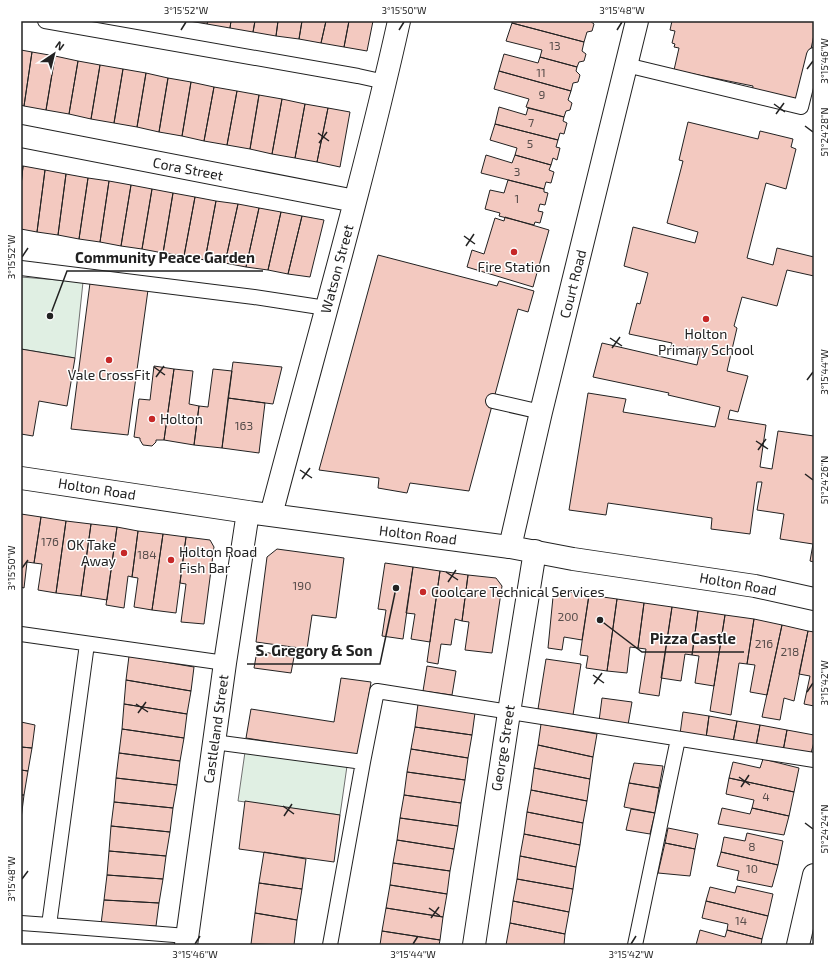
<svg xmlns="http://www.w3.org/2000/svg" width="835" height="966" viewBox="0 0 835 966" font-family="'Exo 2',sans-serif">
	<style>
		.green { fill: #e0efe3; stroke: #6f6f6f }
		.building { fill: #f3c9c0; stroke: #222 }
		.lines { fill: none; stroke-linecap: round; stroke-linejoin: round }
		.lane-casing { stroke: #222; stroke-width: 16 }
		.street-casing { stroke: #222; stroke-width: 24 }
		.secondary-casing { stroke: #222; stroke-width: 24 }
		.lane { stroke: #fff; stroke-width: 14 }
		.street { stroke: #fff; stroke-width: 22 }
		.secondary { stroke: #fff; stroke-width: 22 }
		.ticks { fill: none; stroke: #222; stroke-width: 1.5 }
		.poi-dot { fill: #c62828; stroke: #fff; stroke-width: 1.5 }
		.labels { text-anchor: middle; stroke-width: 3; stroke-linejoin: round; paint-order: stroke }
		.number-label { font-size: 12px; fill: #564c4a }
		.street-label { font-size: 14px; fill: #222; stroke: #fff }
		.poi-label { font-size: 14px; fill: #222; stroke: #fff }
		.leader { fill: none; stroke: #222; stroke-width: 1.5 }
		.callout-dot { fill: #222; stroke: #fff; stroke-width: 1.5 }
		.callout-label { font-size: 15px; text-anchor: middle; font-weight: bold; fill: #222; stroke: #fff; stroke-width: 3; stroke-linejoin: round; paint-order: stroke }
		.neatline { fill: none; stroke: #222; stroke-width: 1.5 }
		.ticks-label { font-size: 10px; text-anchor: middle; fill: #222 }
	</style>
	<rect width="100%" height="100%" fill="#fff"/>
	<!-- green -->
	<path class="green" d="M21 277 83 282 75 358 21 349Z
		M245 752 347 766 340 815 238 801Z"/>
	<!-- building -->
	<path class="building" d="M189 21H208L207 24Z
		M208 21H231L230 28 207 24Z
		M231 21H255L253 32 230 28Z
		M255 21H278L276 36 253 32Z
		M278 21H302L299 39 276 36Z
		M302 21H326L321 43 299 39Z
		M326 21H349L344 47 321 43Z
		M349 21H373L367 51 344 47Z
		M512 21H590L594 24 592 31 587 32 584 42 512 23Z
		M672 21H814V35L799 104 752 94 753 86 674 70 679 48 674 47 675 44 672 43 675 31 670 30Z
		M512 23 584 42 582 51 586 54 584 61 579 62 577 67 540 57 542 50 506 41Z
		M21 50 32 52 24 106 21 105Z
		M32 52 55 56 46 110 24 106Z
		M504 54 538 63 540 57 577 67 576 71 580 75 578 82 573 83 571 91 499 71Z
		M55 56 78 61 69 114 46 110Z
		M78 61 100 65 91 119 69 114Z
		M100 65 123 69 114 123 91 119Z
		M123 69 146 73 137 127 114 123Z
		M499 71 571 91 568 100 572 103 570 110 566 111 564 117 526 107 529 99 494 89Z
		M146 73 168 78 159 132 137 127Z
		M168 78 191 82 182 136 159 132Z
		M191 82 214 87 204 141 182 136Z
		M214 87 237 91 227 145 204 141Z
		M237 91 259 95 250 149 227 145Z
		M259 95 282 99 272 154 250 149Z
		M282 99 305 104 295 158 272 154Z
		M305 104 328 108 317 162 295 158Z
		M499 107 526 115 528 108 564 117 563 121 567 123 564 134 560 133 558 140 495 124Z
		M328 108 350 112 340 167 317 162Z
		M688 122 758 139 760 131 793 139 791 147 796 149 786 189 766 183 747 258 773 265 777 248 814 257V276L787 270 777 306 742 297 734 326 737 328 727 371 748 376 738 412 730 410 728 419 766 425 760 467 772 469 778 431 814 436V562L810 561 813 544 780 539 784 514 757 510 762 482H757L750 534 711 529 712 518 608 503 606 515 569 510 588 393 626 399 623 412 715 427 720 407 668 395 669 393 593 377 602 343 697 365 700 351 687 347 685 353 670 350 672 343 629 334 637 303 640 304 648 273 624 266 633 227 695 243 698 232 667 223 683 161 679 160Z
		M495 124 558 140 556 147 560 148 557 160 553 158 551 165 515 155 517 148 490 140Z
		M486 155 512 163 515 155 551 165 549 170 554 172 551 183 546 182 544 189 481 173Z
		M21 166H23L21 186Z
		M23 166 45 170 37 232 21 229V186Z
		M45 170 66 174 58 235 37 232Z
		M66 174 88 178 79 239 58 235Z
		M88 178 109 181 100 242 79 239Z
		M508 180 544 189V192L548 193 545 205 540 204 538 211 543 212 540 223 535 222 534 225 499 216 500 213 485 209 490 190 504 193Z
		M109 181 131 185 121 246 100 242Z
		M131 185 152 189 142 249 121 246Z
		M152 189 173 193 163 253 142 249Z
		M173 193 195 197 184 256 163 253Z
		M195 197 216 201 205 260 184 256Z
		M216 201 238 204 225 263 205 260Z
		M238 204 259 208 246 267 225 263Z
		M259 208 281 212 268 270 246 267Z
		M281 212 302 216 288 274 268 270Z
		M302 216 324 220 310 277 288 274Z
		M505 217 549 230 533 287 467 267 472 250 484 254 495 218 504 221Z
		M378 255 497 286 499 281 534 291 528 312 518 309 469 491 410 483 407 493 378 488 379 478 319 470Z
		M90 283 148 290 128 435 71 429Z
		M21 349 75 358 67 406 39 401 33 436 21 434Z
		M233 362 282 367 273 404 228 398Z
		M154 366 174 369 164 440H156V442L152 446 143 445 140 440V438L134 437 139 399 150 400Z
		M174 369 193 371 189 404 199 406 194 445 164 440Z
		M213 369 232 371 222 448 194 445 199 406 208 407Z
		M228 398 265 403 259 453 222 448Z
		M21 514 41 517 34 563 27 562 24 588 21 587Z
		M41 517 66 521 56 593 38 590 42 564 34 563Z
		M66 521 91 524 81 596 56 593Z
		M91 524 117 527 107 600 81 596Z
		M117 527 138 531 132 577 128 576 124 608 106 605Z
		M138 531 163 534 152 610 134 607 138 578 132 577Z
		M163 534 186 537 176 613 152 610Z
		M186 537 210 540 214 547 204 624 181 622 186 584 180 583Z
		M277 549 344 558 336 618 312 615 307 649 256 642 267 557Z
		M385 563 413 567 403 639 382 636 386 610 378 609Z
		M413 567 440 571 430 642 411 639 415 614 406 613Z
		M440 571 468 575 462 621 455 619 451 645 441 644 438 664 427 662Z
		M468 575 496 578 502 586 492 653 465 650 469 622 462 621Z
		M561 591 589 595 582 640 564 637 562 650 548 648 553 597Z
		M589 595 617 599 607 671 586 668 588 656 580 655Z
		M617 599 644 603 638 648 630 647 627 673 607 671Z
		M644 603 672 607 659 696 639 693 646 649 638 648Z
		M672 607 698 611 692 655 685 654 681 681 661 678Z
		M698 611 725 615 714 686 695 683 699 656 692 655Z
		M725 615 754 619 747 664 739 663 731 715 710 711Z
		M754 619 782 625 767 695 750 692 755 665 747 664Z
		M782 625 808 631 794 701 784 698 780 720 762 717Z
		M808 631 814 632V706L804 704 810 676 799 674Z
		M257 651 294 657 291 673 254 668Z
		M129 656 194 667 191 691 126 680Z
		M546 659 581 664 573 715 538 709Z
		M427 666 456 671 452 695 423 691Z
		M341 678 371 682 359 756 246 738 251 709 334 722Z
		M126 680 191 691 187 714 124 704Z
		M602 698 632 702 628 725 599 721Z
		M124 704 187 714 184 738 122 729Z
		M418 704 475 713 472 735 415 727Z
		M683 712 709 716 706 738 680 734Z
		M709 716 737 721 733 742 706 738Z
		M737 721 760 725 756 746 733 742Z
		M21 722 35 725 32 748 21 747Z
		M541 724 597 734 593 757 538 745Z
		M760 725 787 730 783 751 756 746Z
		M415 727 472 735 468 758 411 749Z
		M122 729 184 738 180 761 119 753Z
		M787 730 814 735V742L810 757 783 751Z
		M538 745 593 757 590 779 534 768Z
		M21 747 32 748 28 771 21 770Z
		M411 749 468 758 465 780 407 772Z
		M119 753 180 761 177 785 116 778Z
		M763 759 799 768 794 792 729 778 733 762 760 768Z
		M634 763 663 766 659 788 629 783Z
		M534 768 590 779 587 801 531 790Z
		M21 770 28 771 24 795H21Z
		M407 772 465 780 461 803 404 795Z
		M116 778 177 785 173 808 114 802Z
		M729 778 794 792 789 816 752 808 754 800 726 794Z
		M629 783 659 788 655 813 624 807Z
		M531 790 587 801 583 823 527 812Z
		M21 795H24L21 819Z
		M404 795 461 803 458 826 400 818Z
		M245 801 340 815 334 862 239 849Z
		M114 802 173 808 170 832 111 826Z
		M722 808 750 814 752 808 789 816 784 835 718 824Z
		M631 809 655 813 650 834 626 830Z
		M527 812 583 823 580 845 524 834Z
		M400 818 458 826 454 849 397 840Z
		M111 826 170 832 166 856 109 851Z
		M668 828 698 834 695 849 665 843Z
		M747 833 783 841 778 865 721 852 724 837 745 841Z
		M524 834 580 845 576 867 520 856Z
		M397 840 454 849 450 871 393 863Z
		M665 843 695 849 690 876 658 873Z
		M109 851 166 856 163 879 107 875Z
		M264 852 306 859 302 889 259 883Z
		M721 852 778 865 772 887 737 880 739 871 717 866Z
		M520 856 576 867 573 889 517 879Z
		M393 863 450 871 447 894 390 885Z
		M107 875 163 879 159 903 104 900Z
		M517 879 573 889 569 912 513 901Z
		M259 883 302 889 297 920 255 913Z
		M390 885 447 894 443 917 386 908Z
		M737 886 773 894 768 916 706 901 710 887 735 893Z
		M104 900 159 903 156 926 101 924Z
		M513 901 569 912 565 934 510 923Z
		M706 901 768 916 762 939 727 930 728 924 702 918Z
		M386 908 443 917 440 940 382 931Z
		M255 913 297 920 294 945 251 944Z
		M510 923 565 934 564 945H506Z
		M700 930 725 937 727 930 762 939 761 945H696Z
		M382 931 440 940 439 945H380Z"/>
	<g class="lines">
		<!-- lane casing -->
		<g class="lane-casing">
			<path id="lane" d="M45 21 358 76 385 82
				M626 65 801 107 814 55
				M21 268 254 297 326 308
				M493 401 541 412
				M21 634 225 663
				M87 644 49 925 187 936
				M214 742 363 762
				M21 923 49 925
				M330 945 363 762 377 691 814 760
				M635 945 678 739"/>
		</g>
		<!-- street casing -->
		<g class="street-casing">
			<path id="street" d="M21 136 355 201
				M21 478 248 512 510 547
				M271 515C314 351 362 187 399 21
				M186 945 225 663 248 512
				M474 945 510 706 535 551
				M798 945 814 875"/>
		</g>
		<!-- secondary casing -->
		<g class="secondary-casing">
			<path id="secondary" d="M637 21 541 412 510 547 573 559 755 586 814 599"/>
		</g>
		<!-- lane -->
		<use href="#lane" class="lane"/>
		<!-- street -->
		<use href="#street" class="street"/>
		<!-- secondary -->
		<use href="#secondary" class="secondary"/>
	</g>
	<!-- ticks -->
	<path class="ticks" d="M181 30 186 22M399 30 404 22M617 30 622 22M807 69 813 61M774 104 785 112M776 114 784 103M805 126 813 132M318 133 329 141M319 143 327 132M464 236 475 244M466 246 474 234M22 257 28 248M610 338 622 346M612 348 620 337M154 367 165 375M156 377 164 366M807 380 813 372M756 441 768 449M758 450 766 439M300 470 312 478M805 474 813 480M302 479 310 468M22 568 28 560M446 572 458 580M448 582 456 570M593 675 604 683M594 684 602 673M807 692 813 683M136 704 148 712M138 713 146 702M739 777 750 785M741 787 749 775M283 806 294 814M284 816 292 804M805 823 813 829M22 879 28 871M429 908 440 916M431 918 439 907M195 944 200 936M413 944 418 936M631 944 636 936"/>
	<!-- markers -->
	<g class="poi-dot">
		<circle cx="514" cy="252" r="4"/>
		<circle cx="706" cy="319" r="4"/>
		<circle cx="109" cy="360" r="4"/>
		<circle cx="152" cy="419" r="4"/>
		<circle cx="124" cy="553" r="4"/>
		<circle cx="171" cy="560" r="4"/>
		<circle cx="423" cy="592" r="4"/>
	</g>
	<g class="labels">
		<!-- number labels -->
		<g class="number-label">
			<text x="555" y="50">13</text>
			<text x="541" y="77">11</text>
			<text x="542" y="99">9</text>
			<text x="531" y="127">7</text>
			<text x="530" y="148">5</text>
			<text x="517" y="176">3</text>
			<text x="517" y="203">1</text>
			<text x="244" y="430">163</text>
			<text x="50" y="546">176</text>
			<text x="147" y="559">184</text>
			<text x="302" y="590">190</text>
			<text x="568" y="621">200</text>
			<text x="764" y="648">216</text>
			<text x="790" y="656">218</text>
			<text x="766" y="801">4</text>
			<text x="752" y="851">8</text>
			<text x="752" y="873">10</text>
			<text x="741" y="925">14</text>
		</g>
		<!-- street labels -->
		<g class="street-label">
			<text transform="translate(188 169) rotate(11)" y="5">Cora Street</text>
			<text transform="translate(337 269) rotate(-75)" y="5">Watson Street</text>
			<text transform="translate(573 284) rotate(-76)" y="5">Court Road</text>
			<text transform="translate(97 489) rotate(9)" y="5">Holton Road</text>
			<text transform="translate(418 535) rotate(7)" y="5">Holton Road</text>
			<text transform="translate(738 584) rotate(10)" y="5">Holton Road</text>
			<text transform="translate(216 729) rotate(-82)" y="5">Castleland Street</text>
			<text transform="translate(503 748) rotate(-81)" y="5">George Street</text>
		</g>
		<!-- poi labels -->
		<g class="poi-label">
			<text x="514" y="272">Fire Station</text>
			<text x="706" y="339">Holton<tspan x="706" dy="16">Primary School</tspan></text>
			<text x="109" y="380">Vale CrossFit</text>
			<text x="160" y="424" text-anchor="start">Holton</text>
			<text x="116" y="550" text-anchor="end">OK Take<tspan x="116" dy="16">Away</tspan></text>
			<text x="179" y="557" text-anchor="start">Holton Road<tspan x="179" dy="16">Fish Bar</tspan></text>
			<text x="431" y="597" text-anchor="start">Coolcare Technical Services</text>
		</g>
	</g>
	<!-- callouts -->
	<path class="leader" d="M50 316L67 271H263M600 620L642 652H744M396 588L380 664H247"/>
	<g class="callout-dot">
		<circle cx="50" cy="316" r="4"/>
		<circle cx="600" cy="620" r="4"/>
		<circle cx="396" cy="588" r="4"/>
	</g>
	<g class="callout-label">
		<text x="165" y="263">Community Peace Garden</text>
		<text x="693" y="644">Pizza Castle</text>
		<text x="314" y="656">S. Gregory &amp; Son</text>
	</g>
	<!-- border -->
	<rect width="835" height="966" fill="none" stroke="#ffffff" stroke-width="44"/>
	<!-- north arrow -->
	<g transform="translate(54 54) rotate(35)" stroke="#ffffff" stroke-width="3" paint-order="stroke">
	<path d="M0-3L7 15L0 10L-7 15Z" fill="#222222"/>
	<text y="-6" font-size="11" font-weight="bold" text-anchor="middle" fill="#222222">N</text>
	</g>
	<rect x="22" y="22" width="791" height="922" class="neatline"/>
	<g class="ticks-label">
		<text x="186" y="14">3°15'52"W</text>
		<text x="404" y="14">3°15'50"W</text>
		<text x="622" y="14">3°15'48"W</text>
		<text transform="translate(824 61) rotate(-90)" y="4">3°15'46"W</text>
		<text transform="translate(824 132) rotate(-90)" y="4">51°24'28"N</text>
		<text transform="translate(11 257) rotate(-90)" y="4">3°15'52"W</text>
		<text transform="translate(824 372) rotate(-90)" y="4">3°15'44"W</text>
		<text transform="translate(824 480) rotate(-90)" y="4">51°24'26"N</text>
		<text transform="translate(11 568) rotate(-90)" y="4">3°15'50"W</text>
		<text transform="translate(824 683) rotate(-90)" y="4">3°15'42"W</text>
		<text transform="translate(824 829) rotate(-90)" y="4">51°24'24"N</text>
		<text transform="translate(11 879) rotate(-90)" y="4">3°15'48"W</text>
		<text x="195" y="958">3°15'46"W</text>
		<text x="413" y="958">3°15'44"W</text>
		<text x="631" y="958">3°15'42"W</text>
	</g>
</svg>
